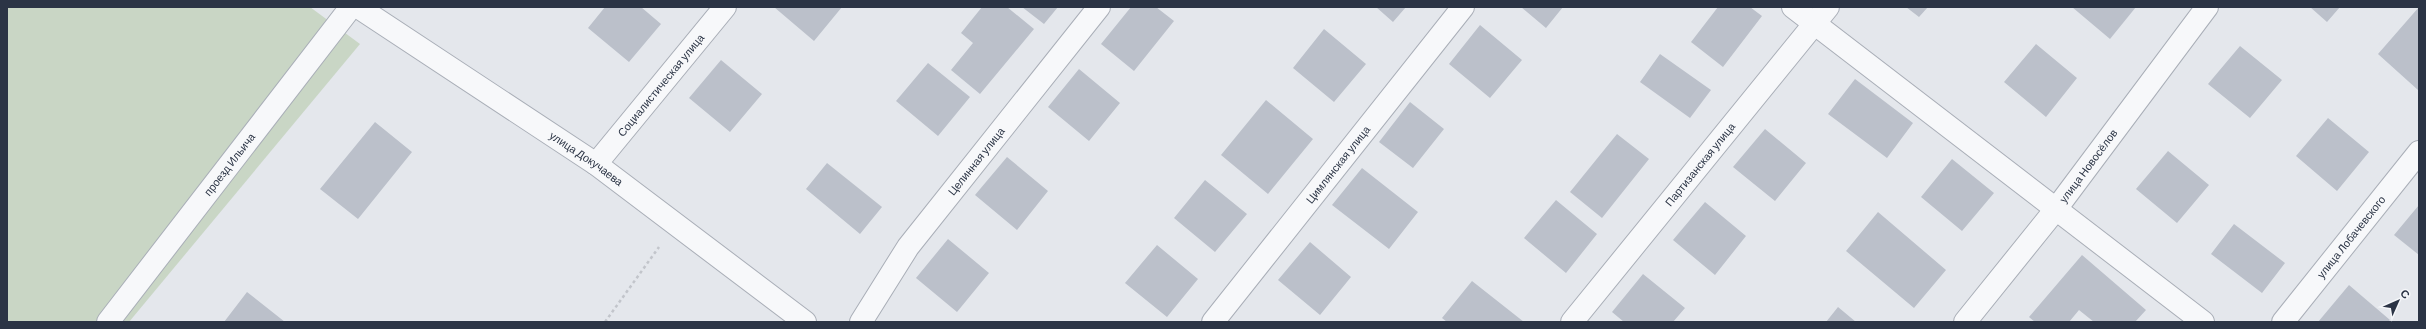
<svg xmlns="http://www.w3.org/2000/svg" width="2426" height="329" viewBox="0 0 2426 329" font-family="Barlow,sans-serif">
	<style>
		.green { fill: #c9d6c5 }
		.building { fill: #bbc0ca }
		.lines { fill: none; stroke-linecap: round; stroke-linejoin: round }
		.minor-casing { stroke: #a9aeb7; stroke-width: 24 }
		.path { stroke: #c2c5cb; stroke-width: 2.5; stroke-dasharray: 3 3; stroke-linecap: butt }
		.minor { stroke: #f7f8fa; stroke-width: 22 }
		.labels { text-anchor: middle; stroke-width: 3; stroke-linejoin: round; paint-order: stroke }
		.street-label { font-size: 11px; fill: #2b3445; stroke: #f4f6f9 }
	</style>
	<rect width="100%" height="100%" fill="#e4e7ec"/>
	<!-- green -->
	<path class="green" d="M7 7H310L360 44 129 322H7Z"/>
	<!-- building -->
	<path class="building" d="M605 7H641L661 24 629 62 588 28Z
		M774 7H842L814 41Z
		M982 7H1007L1034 29 980 94 951 70 973 43 961 33Z
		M1022 7H1058L1044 24Z
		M1131 7H1156L1174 21 1134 71 1101 44Z
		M1376 7H1406L1393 22Z
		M1521 7H1563L1546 28Z
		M1718 7H1750L1762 16 1723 67 1691 42Z
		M1906 7H1928L1919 17Z
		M2072 7H2136L2110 39Z
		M2310 7H2340L2327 22Z
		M2419 7V89L2418 90 2378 54Z
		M1480 25 1522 60 1490 98 1449 64Z
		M1324 29 1366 64 1334 102 1293 68Z
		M2036 44 2077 78 2046 117 2004 82Z
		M2240 46 2282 80 2250 118 2208 84Z
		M1660 54 1711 90 1690 118 1640 82Z
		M721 60 762 94 730 132 689 98Z
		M928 63 970 97 938 136 896 101Z
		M1079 69 1120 103 1089 141 1048 107Z
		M1855 79 1913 123 1887 158 1828 114Z
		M1266 100 1313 139 1268 194 1221 155Z
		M1410 102 1444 129 1413 168 1379 142Z
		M2328 118 2369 152 2337 191 2296 156Z
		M375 122 412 152 358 219 320 189Z
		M1765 129 1806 163 1775 201 1733 167Z
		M1617 134 1649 159 1602 218 1570 192Z
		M2168 151 2209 185 2177 223 2136 189Z
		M1007 157 1048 191 1017 230 975 195Z
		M1952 159 1994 193 1962 231 1921 197Z
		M827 163 882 207 860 234 806 189Z
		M1362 168 1418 212 1389 249 1332 205Z
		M1205 180 1247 214 1215 252 1174 218Z
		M1556 200 1597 234 1566 273 1524 238Z
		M1705 202 1746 236 1715 275 1673 240Z
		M2419 205V255L2394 235Z
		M1878 212 1946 270 1914 308 1846 251Z
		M2234 224 2285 263 2262 293 2211 254Z
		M948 239 989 273 957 312 916 278Z
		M1310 242 1351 277 1320 315 1278 280Z
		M1157 245 1198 279 1167 317 1125 283Z
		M2082 255 2146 310 2135 322H2094L2079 310 2069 322H2035L2029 317Z
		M1643 274 1685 308 1673 322H1624L1612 312Z
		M1472 281 1524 322H1447L1442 318Z
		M2349 285 2390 320 2388 322H2318Z
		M247 292 285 322H224Z
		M1838 307 1856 322H1826Z"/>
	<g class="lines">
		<!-- minor casing -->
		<g class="minor-casing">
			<g id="minor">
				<path id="s1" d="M358 7 596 164 805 322"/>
				<path d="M1793 7 2203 322"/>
				<path id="s2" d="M596 164 725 7"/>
				<path id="s3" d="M108 322 351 7"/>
				<path id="s4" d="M861 322 908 247 1099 7"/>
				<path id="s5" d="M1213 322 1463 7"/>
				<path id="s6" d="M1572 322 1828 7"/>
				<path id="s7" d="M1965 322 2056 209 2207 7"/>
				<path id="s8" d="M2283 322 2419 152"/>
			</g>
		</g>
		<!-- path -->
		<path class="path" d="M605 322 659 247"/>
		<!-- minor -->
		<use href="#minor" class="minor"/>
	</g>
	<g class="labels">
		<!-- street labels -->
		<g class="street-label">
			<text dy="4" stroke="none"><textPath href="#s2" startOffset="102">Социалистическая улица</textPath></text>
			<text dy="4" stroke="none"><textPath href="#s1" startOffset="274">улица Докучаева</textPath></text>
			<text dy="4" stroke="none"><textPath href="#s4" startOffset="198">Целинная улица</textPath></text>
			<text dy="4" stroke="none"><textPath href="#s5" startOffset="201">Цимлянская улица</textPath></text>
			<text dy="4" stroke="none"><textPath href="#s3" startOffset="199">проезд Ильича</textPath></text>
			<text dy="4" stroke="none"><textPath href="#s6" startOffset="203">Партизанская улица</textPath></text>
			<text dy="4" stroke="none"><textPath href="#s7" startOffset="199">улица Новосёлов</textPath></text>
			<text dy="4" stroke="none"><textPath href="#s8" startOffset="109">улица Лобачевского</textPath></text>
		</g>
	</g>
	<!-- border -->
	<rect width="2426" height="329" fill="none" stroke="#2b3445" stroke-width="16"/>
	<!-- north arrow -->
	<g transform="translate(2398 301) rotate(45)" stroke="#f4f6f9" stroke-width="3" paint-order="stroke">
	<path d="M0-3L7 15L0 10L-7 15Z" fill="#2b3445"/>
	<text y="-6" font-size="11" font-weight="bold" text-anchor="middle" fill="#2b3445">С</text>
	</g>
</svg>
